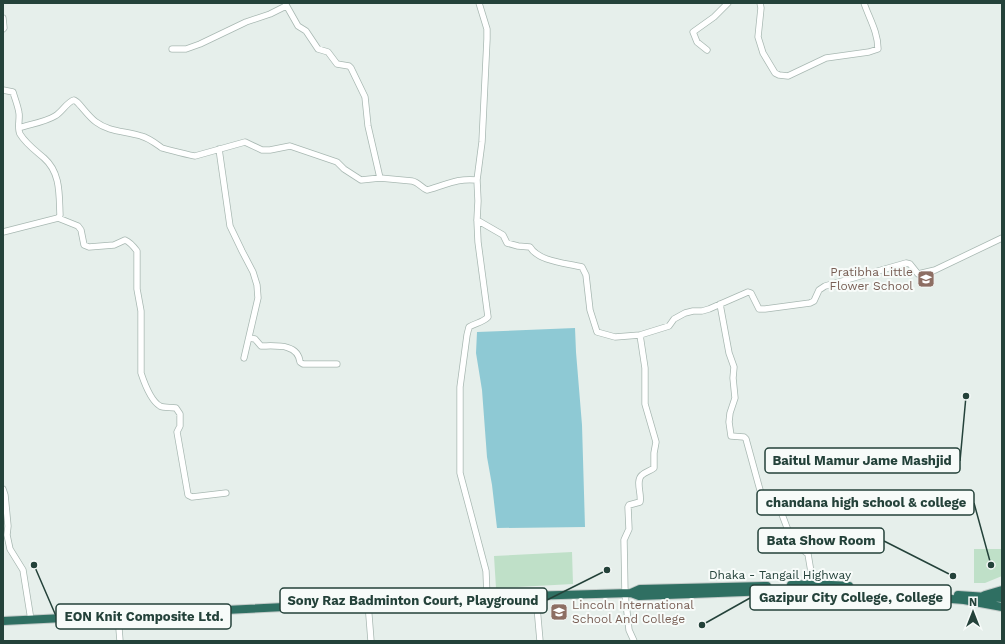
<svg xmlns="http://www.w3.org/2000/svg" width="1005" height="644" viewBox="0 0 1005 644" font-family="'Work Sans',sans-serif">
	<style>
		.green { fill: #bfe0c8 }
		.water { fill: #8ec9d4 }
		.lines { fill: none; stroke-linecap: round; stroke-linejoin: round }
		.minor-casing { stroke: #a8b8b2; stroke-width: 7 }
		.highway-casing { stroke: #c2cac8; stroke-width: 10 }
		.minor { stroke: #fff; stroke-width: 5.5 }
		.highway { stroke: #2f6f62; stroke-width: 8 }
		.labels { text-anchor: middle; stroke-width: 4; stroke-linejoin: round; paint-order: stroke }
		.education-label { font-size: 12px; fill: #785e54; stroke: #f7fbf9; text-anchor: end }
		.street-label { font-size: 12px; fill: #24423a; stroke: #f7fbf9 }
		.leader { fill: none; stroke: #24423a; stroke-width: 1.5 }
		.callout-dot { fill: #24423a; stroke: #f7fbf9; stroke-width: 1.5 }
		.callout { fill: #f7fbf9; stroke: #24423a; stroke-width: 1.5 }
		.callout-label { font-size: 13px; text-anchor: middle; font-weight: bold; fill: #24423a }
	</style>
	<rect width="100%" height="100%" fill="#e6efeb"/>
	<!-- green -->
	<path class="green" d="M974 549H1002V576L985 583H974Z
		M572 552 573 584 496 588 494 556Z"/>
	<!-- water -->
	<path class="water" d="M575 328 576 352 582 425 585 527 497 528 492 485 487 457 482 390 476 353 477 332Z"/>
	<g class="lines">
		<!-- minor casing -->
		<g class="minor-casing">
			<path id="minor" d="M285 3 298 26 306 31 318 49 328 52 337 64 349 66 351 68 365 97 368 126 380 178
				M479 3 487 29V39L482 142 477 180 478 201 477 220 478 242 488 317C482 323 475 323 469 327L467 335 460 387V473L486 571 487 597
				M760 3 761 8 758 37 763 53 775 73 779 75 788 76 826 58 869 52 878 49C878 32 869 18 864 3
				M3 18 4 28 3 29
				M172 49H186L200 44 246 22 270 14 286 6
				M707 50 697 42 693 32 714 17 728 3
				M3 90 13 92C15 99 18 106 19 113 20 119 17 128 20 134 26 144 36 151 44 158 61 173 59 195 60 215L58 218
				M19 128C31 124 45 122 55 116 62 112 67 102 74 100L77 102C83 108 89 117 96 122 109 132 126 131 141 136 149 138 155 143 162 148 165 149 193 156 195 156L245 142 262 150H270L290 146 337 162 344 169 361 180 380 178 412 181C418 182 422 188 427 190 447 185 455 178 477 180
				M219 149 230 226 242 251 253 272 257 285 258 298 244 358
				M477 220 503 235 507 243 518 246 530 247C539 262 567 263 582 267L586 275 590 310 597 332 615 337 640 335 669 326 674 319 685 313 693 311H702L709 309 748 292 751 293 759 309H765L810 303 814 301 819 290 825 286 906 263 910 264 918 274 935 270 1002 238
				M3 232 58 218 78 226 81 230 84 245 89 247 114 245 125 240C130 242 134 247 137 251V289L141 311V373C144 382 151 401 160 406 164 408 171 407 176 408L180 414V426L177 432 188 495 192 497 226 493
				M720 304 729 353 734 367 733 378 735 398 730 413 729 422 731 436 744 437 746 439 763 501 767 503 773 500 777 501 795 549 803 550 808 554 813 584
				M249 338 255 339 261 346C275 346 298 343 300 362L303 364H337
				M3 489 5 495 8 526 7 535 10 549 23 570 31 620
				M536 596 540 641
				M368 603 371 641
				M118 616 120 641
				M634 641 629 630 625 594 624 540 629 529 628 507 629 505 640 502C642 494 635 481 642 475 645 472 650 471 654 468V453L656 442 645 404V368L640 335"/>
		</g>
		<!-- highway casing -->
		<g class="highway-casing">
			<path id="highway" d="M791 585 813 584 849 586
				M631 593 640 589 767 586
				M958 595 1002 598
				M985 595 1002 590
				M3 621 487 597 631 593 639 596 794 590 848 591 964 600 1002 607"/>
		</g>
		<!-- minor -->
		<use href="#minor" class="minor"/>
		<!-- highway -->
		<use href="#highway" class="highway"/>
	</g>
	<!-- icons -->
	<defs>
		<g id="school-square" transform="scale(0.9)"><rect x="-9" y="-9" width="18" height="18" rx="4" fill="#8d6e63" stroke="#f7fbf9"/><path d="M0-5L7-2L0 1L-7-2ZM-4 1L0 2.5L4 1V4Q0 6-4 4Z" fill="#fff"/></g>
		<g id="university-square" transform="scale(0.9)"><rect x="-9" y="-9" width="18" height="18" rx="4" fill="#8d6e63" stroke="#f7fbf9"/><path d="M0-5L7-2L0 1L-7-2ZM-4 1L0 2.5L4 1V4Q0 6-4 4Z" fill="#fff"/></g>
	</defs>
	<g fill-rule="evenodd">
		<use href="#school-square" x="926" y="279"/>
		<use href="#university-square" x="559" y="612"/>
	</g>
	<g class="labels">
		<!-- education labels -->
		<g class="education-label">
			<text x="913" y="276">Pratibha Little<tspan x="913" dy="14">Flower School</tspan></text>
			<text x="572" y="609" text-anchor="start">Lincoln International<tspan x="572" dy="14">School And College</tspan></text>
		</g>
		<!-- street labels -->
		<g class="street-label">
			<text x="780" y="579">Dhaka - Tangail Highway</text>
		</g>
	</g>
	<!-- callouts -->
	<path class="leader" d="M966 396L960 461M991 565L974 503M953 576L884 541M702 625L750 598M607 570L547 600M34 565L56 616"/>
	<g class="callout-dot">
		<circle cx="966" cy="396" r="4"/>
		<circle cx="991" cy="565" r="4"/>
		<circle cx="953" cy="576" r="4"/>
		<circle cx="702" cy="625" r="4"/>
		<circle cx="607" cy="570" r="4"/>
		<circle cx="34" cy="565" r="4"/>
	</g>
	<g class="callout">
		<rect x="765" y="448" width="195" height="25" rx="4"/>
		<rect x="757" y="490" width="217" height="25" rx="4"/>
		<rect x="758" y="528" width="126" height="25" rx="4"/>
		<rect x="750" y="585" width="201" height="25" rx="4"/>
		<rect x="280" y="588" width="267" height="25" rx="4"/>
		<rect x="56" y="604" width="175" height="25" rx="4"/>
	</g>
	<g class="callout-label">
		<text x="862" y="465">Baitul Mamur Jame Mashjid</text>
		<text x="866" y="507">chandana high school &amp; college</text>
		<text x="821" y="545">Bata Show Room</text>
		<text x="851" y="602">Gazipur City College, College</text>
		<text x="413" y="605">Sony Raz Badminton Court, Playground</text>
		<text x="144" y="621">EON Knit Composite Ltd.</text>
	</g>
	<!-- border -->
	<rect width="1005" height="644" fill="none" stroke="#24423a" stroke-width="8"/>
	<!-- north arrow -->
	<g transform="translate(973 612)" stroke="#f7fbf9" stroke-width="3" paint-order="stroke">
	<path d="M0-3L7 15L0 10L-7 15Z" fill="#24423a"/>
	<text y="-6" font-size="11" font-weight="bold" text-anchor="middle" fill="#24423a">N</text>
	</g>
</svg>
